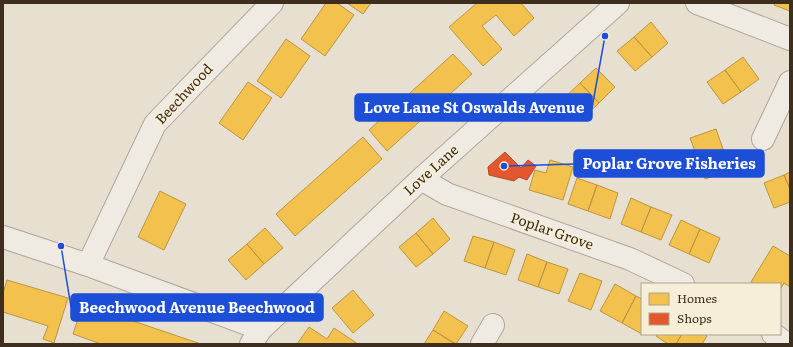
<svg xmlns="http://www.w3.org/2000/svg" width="793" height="347" viewBox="0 0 793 347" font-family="Literata,serif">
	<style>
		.homes { fill: #f2c14e; stroke: #bc9540 }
		.shops { fill: #e4572e; stroke: #b24b2a }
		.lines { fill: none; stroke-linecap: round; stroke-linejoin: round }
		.minor-casing { stroke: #ada599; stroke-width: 24 }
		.minor { stroke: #efebe3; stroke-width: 22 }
		.labels { text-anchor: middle; stroke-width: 4; stroke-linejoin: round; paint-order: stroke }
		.street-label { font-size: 14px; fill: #3d2e20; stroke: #f7eed8 }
		.leader { fill: none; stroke: #1d4ed8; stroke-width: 1.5 }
		.callout-dot { fill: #1d4ed8; stroke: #f7eed8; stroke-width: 1.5 }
		.callout { fill: #1d4ed8; stroke: #1d4ed8; stroke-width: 1.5 }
		.callout-label { font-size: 15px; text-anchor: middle; font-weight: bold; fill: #fff }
	</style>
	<rect width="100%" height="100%" fill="#e7e0d1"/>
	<!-- homes -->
	<path class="homes" d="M326 3H337L354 15 325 56 301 39Z
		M347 3H371L363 14Z
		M477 3H521L534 18 514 36 496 15 482 26 502 49 483 66 449 27Z
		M775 3H790V11L774 5Z
		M651 22 668 43 652 57 634 37Z
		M634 37 652 57 635 71 617 51Z
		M286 39 310 56 281 98 257 81Z
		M453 54 472 74 387 151 369 130Z
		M743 57 759 79 741 92 725 70Z
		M596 68 615 87 599 103 580 83Z
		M725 70 741 92 723 104 707 82Z
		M248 82 272 98 243 140 219 123Z
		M580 83 599 103 583 118 564 98Z
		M716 129 723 149 698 159 690 138Z
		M363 137 382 159 295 236 276 214Z
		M723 149 731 170 705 179 698 159Z
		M550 160 573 167 563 200 529 190 535 170 546 173Z
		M790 172V189L784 175Z
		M784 175 790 189V202L774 208 764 183Z
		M577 178 597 185 588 211 568 204Z
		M597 185 618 193 610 219 588 211Z
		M160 191 186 204 164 250 138 237Z
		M631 198 651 207 641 232 621 224Z
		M651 207 672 215 661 240 641 232Z
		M433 218 450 239 433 254 416 233Z
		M681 220 700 229 689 254 669 245Z
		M265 228 283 248 264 264 247 244Z
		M700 229 720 238 709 263 689 254Z
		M416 233 433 254 416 267 399 247Z
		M473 236 494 242 485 268 464 261Z
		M494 242 515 250 506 275 485 268Z
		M247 244 264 264 246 280 228 260Z
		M773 246 790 256V287L784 283 780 290V284H754L751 282Z
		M527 254 547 262 538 287 518 280Z
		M547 262 568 269 559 294 538 287Z
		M580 273 602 281 591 310 568 301Z
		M7 280 68 298 54 343 43 339 48 326 3 312V293Z
		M615 284 636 296 622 323 600 311Z
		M353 290 374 315 353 333 332 308Z
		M636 296 642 299V334L622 323Z
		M83 304 201 344H101L73 334Z
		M444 311 468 326 456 344 433 330Z
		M309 327 327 339 334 328 358 344H297Z
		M433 330 455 344H424Z
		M657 334H682L676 344H668L656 336Z
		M682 334H704L707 336 702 344H676Z"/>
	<!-- shops -->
	<path class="shops" d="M505 152 521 168 528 160 536 166 527 180 519 177 514 181 489 175 488 167Z"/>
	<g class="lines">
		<!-- minor casing -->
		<g class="minor-casing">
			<path id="minor" d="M697 3 790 39
				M763 139 790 82
				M421 179 447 194 630 259 683 284
				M3 237 88 265 261 329
				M88 265 155 124 272 3
				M773 334 787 344
				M251 344 261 329 421 179 618 3
				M482 344 493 325"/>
		</g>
		<!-- minor -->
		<use href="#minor" class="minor"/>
	</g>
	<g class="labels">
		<!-- street labels -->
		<g class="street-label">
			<text transform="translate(184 94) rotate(-47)" y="5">Beechwood</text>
			<text transform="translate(431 170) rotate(-42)" y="5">Love Lane</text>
			<text transform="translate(552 231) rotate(19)" y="5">Poplar Grove</text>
		</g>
	</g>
	<!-- callouts -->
	<path class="leader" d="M605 36L592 108M504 166L574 164M61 246L71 307"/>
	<g class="callout-dot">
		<circle cx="605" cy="36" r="4"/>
		<circle cx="504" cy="166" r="4"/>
		<circle cx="61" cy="246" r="4"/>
	</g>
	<g class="callout">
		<rect x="355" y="94" width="237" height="27" rx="4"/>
		<rect x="574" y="150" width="190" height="27" rx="4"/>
		<rect x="71" y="294" width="252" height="27" rx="4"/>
	</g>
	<g class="callout-label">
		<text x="474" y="113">Love Lane St Oswalds Avenue</text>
		<text x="669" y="169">Poplar Grove Fisheries</text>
		<text x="197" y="313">Beechwood Avenue Beechwood</text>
	</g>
	<!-- border -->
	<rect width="793" height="347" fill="none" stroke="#3d2e20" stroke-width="8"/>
	<!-- legend -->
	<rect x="641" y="283" width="140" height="52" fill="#f7eed8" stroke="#ada18e"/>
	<rect x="649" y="293" width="20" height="12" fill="#f2c14e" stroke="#ada18e"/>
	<text x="677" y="303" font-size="12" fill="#3d2e20">Homes</text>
	<rect x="649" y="313" width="20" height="12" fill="#e4572e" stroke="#ada18e"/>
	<text x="677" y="323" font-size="12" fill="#3d2e20">Shops</text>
</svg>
